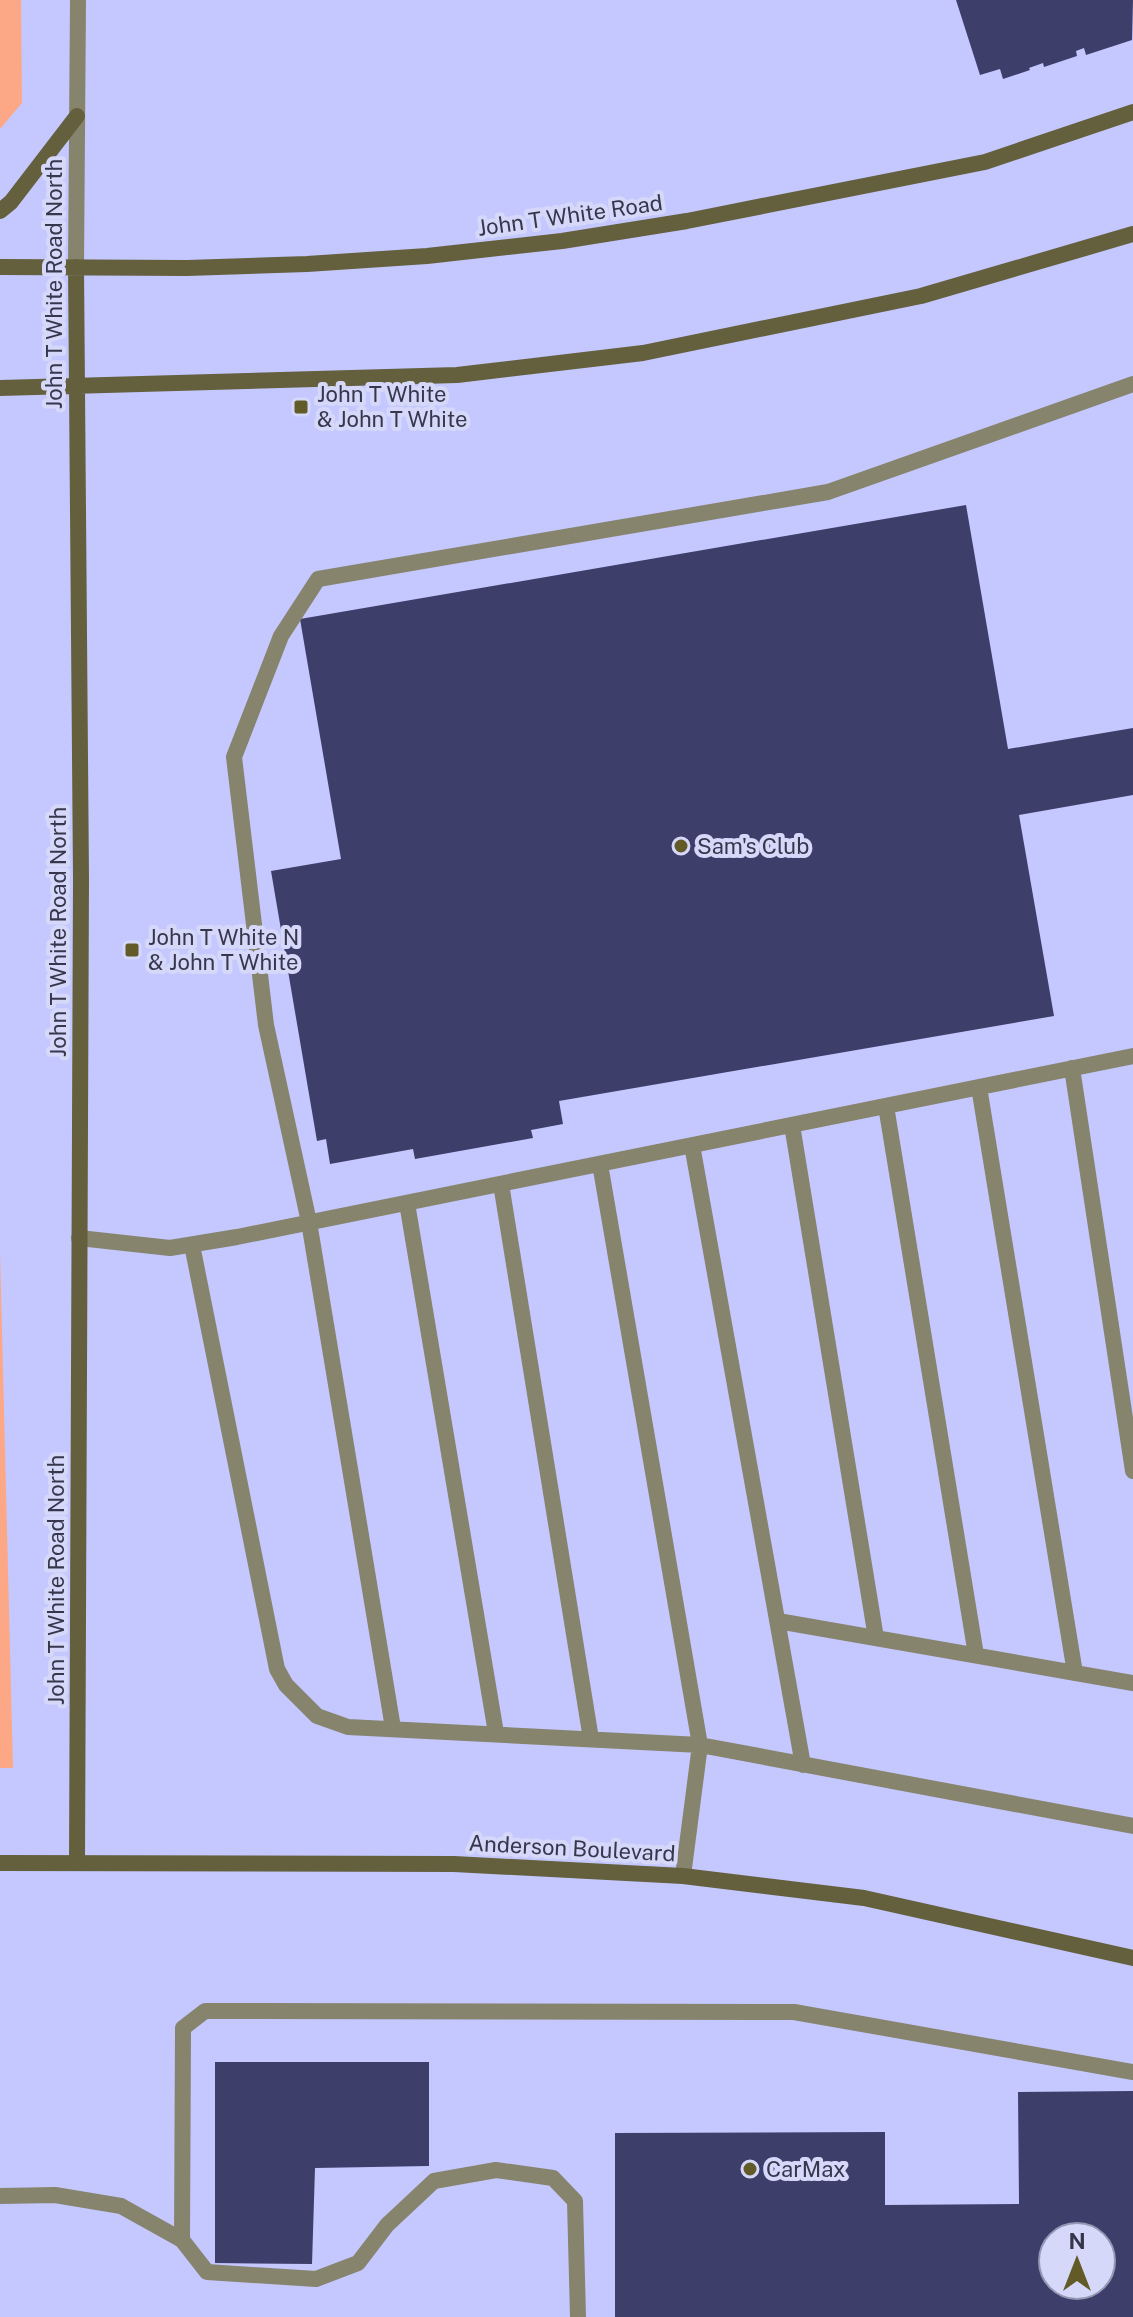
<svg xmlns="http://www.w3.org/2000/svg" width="1133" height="2317" viewBox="0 0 1133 2317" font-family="'Public Sans',sans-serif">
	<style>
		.green { fill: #fca887 }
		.building { fill: #3e3e6a; fill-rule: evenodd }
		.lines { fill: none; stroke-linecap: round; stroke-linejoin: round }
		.lane { stroke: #86846d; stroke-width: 16 }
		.street { stroke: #86846d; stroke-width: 16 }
		.secondary { stroke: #64603e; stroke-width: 16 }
		.poi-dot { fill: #625b28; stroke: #d5d8f8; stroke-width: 3 }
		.labels { text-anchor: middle; stroke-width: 8; stroke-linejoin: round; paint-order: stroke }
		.street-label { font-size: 22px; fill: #36374d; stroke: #d5d8f8 }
		.poi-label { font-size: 22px; fill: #36374d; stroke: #d5d8f8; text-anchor: start }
	</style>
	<rect width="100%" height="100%" fill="#c5c8fe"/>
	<!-- green -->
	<path class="green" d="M0 0H21L22 103 0 129Z
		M0 1251 13 1768H0Z"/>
	<!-- building -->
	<path class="building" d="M956 0H1133L1132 40 1086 55 1084 48 1076 51 1077 56 1044 67 1043 63 1029 68 1030 70 1003 79 1000 69 980 75Z
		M966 505 1008 749 1133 728V795L1019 815 1054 1016 559 1101 563 1124 531 1130 533 1138 415 1159 413 1149 330 1164 326 1139 317 1141 271 871 341 859 300 619Z
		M215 2062H429V2166L315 2168 312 2264 215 2263Z
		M1133 2091V2317H615V2133L885 2132V2205L1019 2204 1018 2092ZM1053 2237H1101V2285H1053Z"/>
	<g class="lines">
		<!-- lane -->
		<path class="lane" d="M1072 1068 1133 1471
			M979 1087 1075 1673
			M886 1106 976 1655
			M792 1125 876 1638
			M692 1145 803 1765
			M600 1164 700 1745 683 1876
			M501 1184 591 1739
			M407 1203 496 1733
			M79 1238 170 1248 237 1237 1133 1056
			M192 1245 277 1669 286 1685 317 1716 348 1727 700 1745 1133 1826
			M778 1621 1133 1683
			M393 1728 309 1222 266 1025 234 757 281 636 318 579 828 492 1133 384
			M0 2196 55 2195 121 2206 182 2240 183 2028 205 2011 794 2012 1133 2072
			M182 2240 207 2272 316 2279 358 2263 387 2225 434 2181 496 2170 553 2178 575 2201 578 2317"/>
		<!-- street -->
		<path class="street" d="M76 267 78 0"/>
		<!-- secondary -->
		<path class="secondary" d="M0 211 11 202 77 116
			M0 267 187 268 307 264 427 256 562 241 687 221 985 162 1133 112
			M76 267 81 879 77 1863
			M0 388 457 375 643 353 921 296 1133 234
			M0 1863 454 1864 683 1876 864 1898 1133 1958"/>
	</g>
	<!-- markers -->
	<g class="poi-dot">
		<rect x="293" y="399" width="16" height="16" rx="4"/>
		<circle cx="681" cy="846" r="8"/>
		<rect x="124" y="942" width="16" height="16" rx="4"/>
		<circle cx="750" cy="2169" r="8"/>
	</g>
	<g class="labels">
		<!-- street labels -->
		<g class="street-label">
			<text transform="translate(570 215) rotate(-8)" y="8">John T White Road</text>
			<text transform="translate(54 284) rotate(-90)" y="8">John T White Road North</text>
			<text transform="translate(58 932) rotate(-90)" y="8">John T White Road North</text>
			<text transform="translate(56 1580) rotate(-90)" y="8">John T White Road North</text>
			<text transform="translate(572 1848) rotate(3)" y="8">Anderson Boulevard</text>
		</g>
		<!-- poi labels -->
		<g class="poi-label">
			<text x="317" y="402">John T White<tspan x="317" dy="25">&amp; John T White</tspan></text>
			<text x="697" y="854">Sam's Club</text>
			<text x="148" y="945">John T White N<tspan x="148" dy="25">&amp; John T White</tspan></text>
			<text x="766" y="2177">CarMax</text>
		</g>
	</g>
	<!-- north arrow -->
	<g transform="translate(1077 2261)"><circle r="38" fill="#d5d8f8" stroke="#9598b4" stroke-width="2"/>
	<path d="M0-6L14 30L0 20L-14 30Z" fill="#625b28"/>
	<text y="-12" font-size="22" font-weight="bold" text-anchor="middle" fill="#36374d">N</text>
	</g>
</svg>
